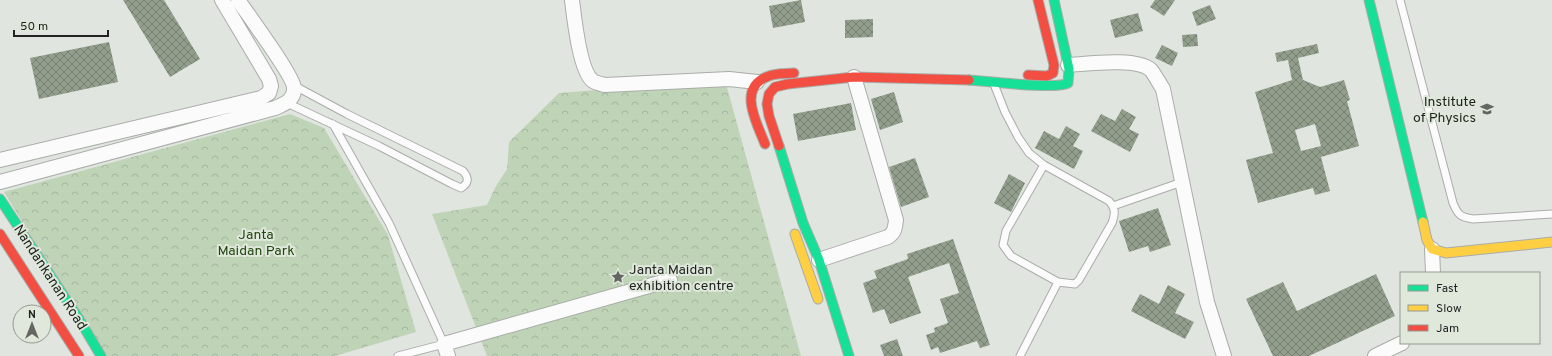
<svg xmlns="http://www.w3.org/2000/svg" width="1552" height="356" viewBox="0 0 1552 356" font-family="Overpass,sans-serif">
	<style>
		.park { fill: url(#park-crowns) }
		.building { fill: url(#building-cross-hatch); fill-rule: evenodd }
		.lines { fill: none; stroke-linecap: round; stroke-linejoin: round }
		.lane-casing { stroke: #a9ada8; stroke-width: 9 }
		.street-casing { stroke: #a9ada8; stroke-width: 16 }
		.fast-casing { stroke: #a9ada8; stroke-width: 11 }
		.slow-casing { stroke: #a9ada8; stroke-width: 11 }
		.jam-casing { stroke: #a9ada8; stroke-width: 11 }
		.lane { stroke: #fafbfa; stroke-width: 7 }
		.street { stroke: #fafbfa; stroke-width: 14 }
		.fast { stroke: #16e098; stroke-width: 9 }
		.slow { stroke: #ffcf43; stroke-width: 9 }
		.jam { stroke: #f24e42; stroke-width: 9 }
		.labels { text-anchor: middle; stroke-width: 4; stroke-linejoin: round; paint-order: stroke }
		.poi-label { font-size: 14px; fill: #1f221e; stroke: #e0e8dc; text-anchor: end }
		.park-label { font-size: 14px; fill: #22470f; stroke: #e0e8dc }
		.street-label { font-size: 14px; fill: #1f221e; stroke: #e0e8dc }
	</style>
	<defs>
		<pattern id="park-crowns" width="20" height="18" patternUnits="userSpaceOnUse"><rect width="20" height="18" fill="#bfd4b7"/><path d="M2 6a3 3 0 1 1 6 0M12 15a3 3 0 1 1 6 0" fill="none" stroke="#a4b69d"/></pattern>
		<pattern id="building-cross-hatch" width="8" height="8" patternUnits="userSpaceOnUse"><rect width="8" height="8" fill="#929e8c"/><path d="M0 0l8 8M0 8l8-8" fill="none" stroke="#778072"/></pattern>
	</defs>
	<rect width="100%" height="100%" fill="#e1e5df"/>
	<!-- park -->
	<path class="park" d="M725 80 801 356H487L432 214 487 205 496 186 507 169 509 142 559 93Z
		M290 114 324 128 388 235 416 332 335 356H104L4 192Z"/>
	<!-- building -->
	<path class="building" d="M123 0H164L200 59 170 77Z
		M801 0 805 22 773 28 769 6Z
		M1155 0H1175L1164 16 1150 7Z
		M1210 5 1216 19 1197 26 1192 12Z
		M1138 13 1143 31 1115 38 1110 20Z
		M873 19V37L845 38V20Z
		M1197 34 1198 46 1183 47 1182 35Z
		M109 42 118 82 39 99 30 58Z
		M1317 44 1319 53 1298 58 1303 80 1320 87 1344 80 1350 100 1347 101 1359 146 1321 157 1330 191 1315 195 1313 188 1258 203 1246 160 1273 153 1255 92 1292 80 1288 60 1277 62 1275 53ZM1315 124 1321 146 1301 151 1295 130Z
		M1162 45 1178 53 1172 66 1155 58Z
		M894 92 903 122 880 130 871 99Z
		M851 103 856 130 798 141 793 114Z
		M1122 109 1136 117 1129 129 1139 134 1130 152 1091 131 1101 114 1115 121Z
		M1066 126 1080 134 1073 146 1083 151 1074 169 1035 148 1044 131 1059 139Z
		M915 158 929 197 901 207 889 167Z
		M1009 174 1025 183 1011 212 994 203Z
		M1158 208 1171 245 1150 252 1148 246 1129 252 1119 221Z
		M953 239 990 345 980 348 977 341 940 353 938 347 931 350 926 335 935 332 934 328 948 323 940 299 959 293 949 263 908 277 921 313 890 324 884 309 873 313 863 283 877 278 874 271 908 259 907 254Z
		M1376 274 1395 316 1309 356H1273L1246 299 1283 282 1297 311Z
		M1168 285 1185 294 1175 313 1194 322 1185 339 1131 311 1140 294 1159 304Z
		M897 339 903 356H884L880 345Z"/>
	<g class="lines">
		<!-- lane casing -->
		<g class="lane-casing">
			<path id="lane" d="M1400 0 1453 203C1458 215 1460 217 1473 219L1552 214
				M994 84 1005 112 1018 137 1029 153 1044 165 1109 201C1116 209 1115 214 1112 223L1079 280 1075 284 1058 282 1011 256 1003 245 1006 231 1044 165
				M287 103 379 146 452 184 461 188C469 183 469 178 463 171L347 114 295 86
				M333 124 389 223 444 344 398 356
				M1113 206 1182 182
				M1020 356 1058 282"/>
		</g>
		<!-- street casing -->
		<g class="street-casing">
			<path id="street" d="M572 0C574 17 580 72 593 81 596 83 601 84 605 85L729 79 757 82
				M1068 65C1087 64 1136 57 1151 70 1155 75 1159 83 1163 89L1207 302 1224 356
				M0 160 261 98 269 93 271 86 269 79 222 0
				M0 182 275 108C284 104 295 100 294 88 294 77 247 13 238 0
				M1432 249 1433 273
				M819 260 888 237C895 232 895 228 896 220L854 77
				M448 356 444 344 670 280
				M1375 356 1402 343"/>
		</g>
		<!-- fast casing -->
		<g class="fast-casing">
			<path id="fast" d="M1369 0 1423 222
				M969 80C986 81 1057 90 1068 83L1069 69 1054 0
				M779 146 803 223 819 260 849 356
				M0 199 79 319 101 356"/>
		</g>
		<!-- slow casing -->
		<g class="slow-casing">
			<path id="slow" d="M1423 222 1427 240 1432 249 1446 253 1552 242
				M795 234 818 299"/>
		</g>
		<!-- jam casing -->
		<g class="jam-casing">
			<path id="jam" d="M1028 75 1047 76 1053 73 1054 65 1038 0
				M765 144C757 123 736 87 769 76 777 73 786 74 794 73
				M779 146 769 116 767 104 769 94 775 87 788 84 854 77 969 80
				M0 234 79 356"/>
		</g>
		<!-- lane -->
		<use href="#lane" class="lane"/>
		<!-- street -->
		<use href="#street" class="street"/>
		<!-- fast -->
		<use href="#fast" class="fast"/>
		<!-- slow -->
		<use href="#slow" class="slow"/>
		<!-- jam -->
		<use href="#jam" class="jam"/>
	</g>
	<!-- icons -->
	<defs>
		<g id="university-bare" transform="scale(1.08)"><path d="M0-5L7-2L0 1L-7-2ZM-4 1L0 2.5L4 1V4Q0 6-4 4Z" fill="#636662" stroke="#e0e8dc" stroke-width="2.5" paint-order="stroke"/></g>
		<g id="sight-bare" transform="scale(1.08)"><path d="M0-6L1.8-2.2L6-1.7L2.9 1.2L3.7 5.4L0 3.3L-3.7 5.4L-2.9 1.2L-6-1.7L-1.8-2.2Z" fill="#636662" stroke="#e0e8dc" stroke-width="2.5" paint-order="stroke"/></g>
	</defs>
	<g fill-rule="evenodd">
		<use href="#university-bare" x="1487" y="109"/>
		<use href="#sight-bare" x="618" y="277"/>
	</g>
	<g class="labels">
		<!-- poi labels -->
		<g class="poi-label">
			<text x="1476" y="106">Institute<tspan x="1476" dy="16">of Physics</tspan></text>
			<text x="629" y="274" text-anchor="start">Janta Maidan<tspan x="629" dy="16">exhibition centre</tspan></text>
		</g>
		<!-- park labels -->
		<g class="park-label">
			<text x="256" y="239">Janta<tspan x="256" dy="16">Maidan Park</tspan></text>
		</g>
		<!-- street labels -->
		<g class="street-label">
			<text transform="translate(51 277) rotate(57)" y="5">Nandankanan Road</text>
		</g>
	</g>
	<!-- legend -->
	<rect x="1400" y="272" width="140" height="72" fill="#e0e8dc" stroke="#939990"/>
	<rect x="1408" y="285" width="20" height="6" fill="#16e098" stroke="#939990"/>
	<text x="1436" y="292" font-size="12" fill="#1f221e">Fast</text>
	<rect x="1408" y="305" width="20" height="6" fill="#ffcf43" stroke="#939990"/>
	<text x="1436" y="312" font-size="12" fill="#1f221e">Slow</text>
	<rect x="1408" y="325" width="20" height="6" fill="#f24e42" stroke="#939990"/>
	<text x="1436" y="332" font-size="12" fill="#1f221e">Jam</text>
	<!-- north arrow -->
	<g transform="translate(32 324)"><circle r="19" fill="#e0e8dc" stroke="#939990"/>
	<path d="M0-3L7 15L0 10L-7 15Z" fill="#636662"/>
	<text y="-6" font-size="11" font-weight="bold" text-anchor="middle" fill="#1f221e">N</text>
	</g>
	<!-- scale -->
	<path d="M14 30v6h94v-6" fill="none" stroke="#1f221e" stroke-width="2"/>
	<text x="20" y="30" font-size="12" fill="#1f221e" stroke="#e0e8dc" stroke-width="3" paint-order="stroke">50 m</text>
</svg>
